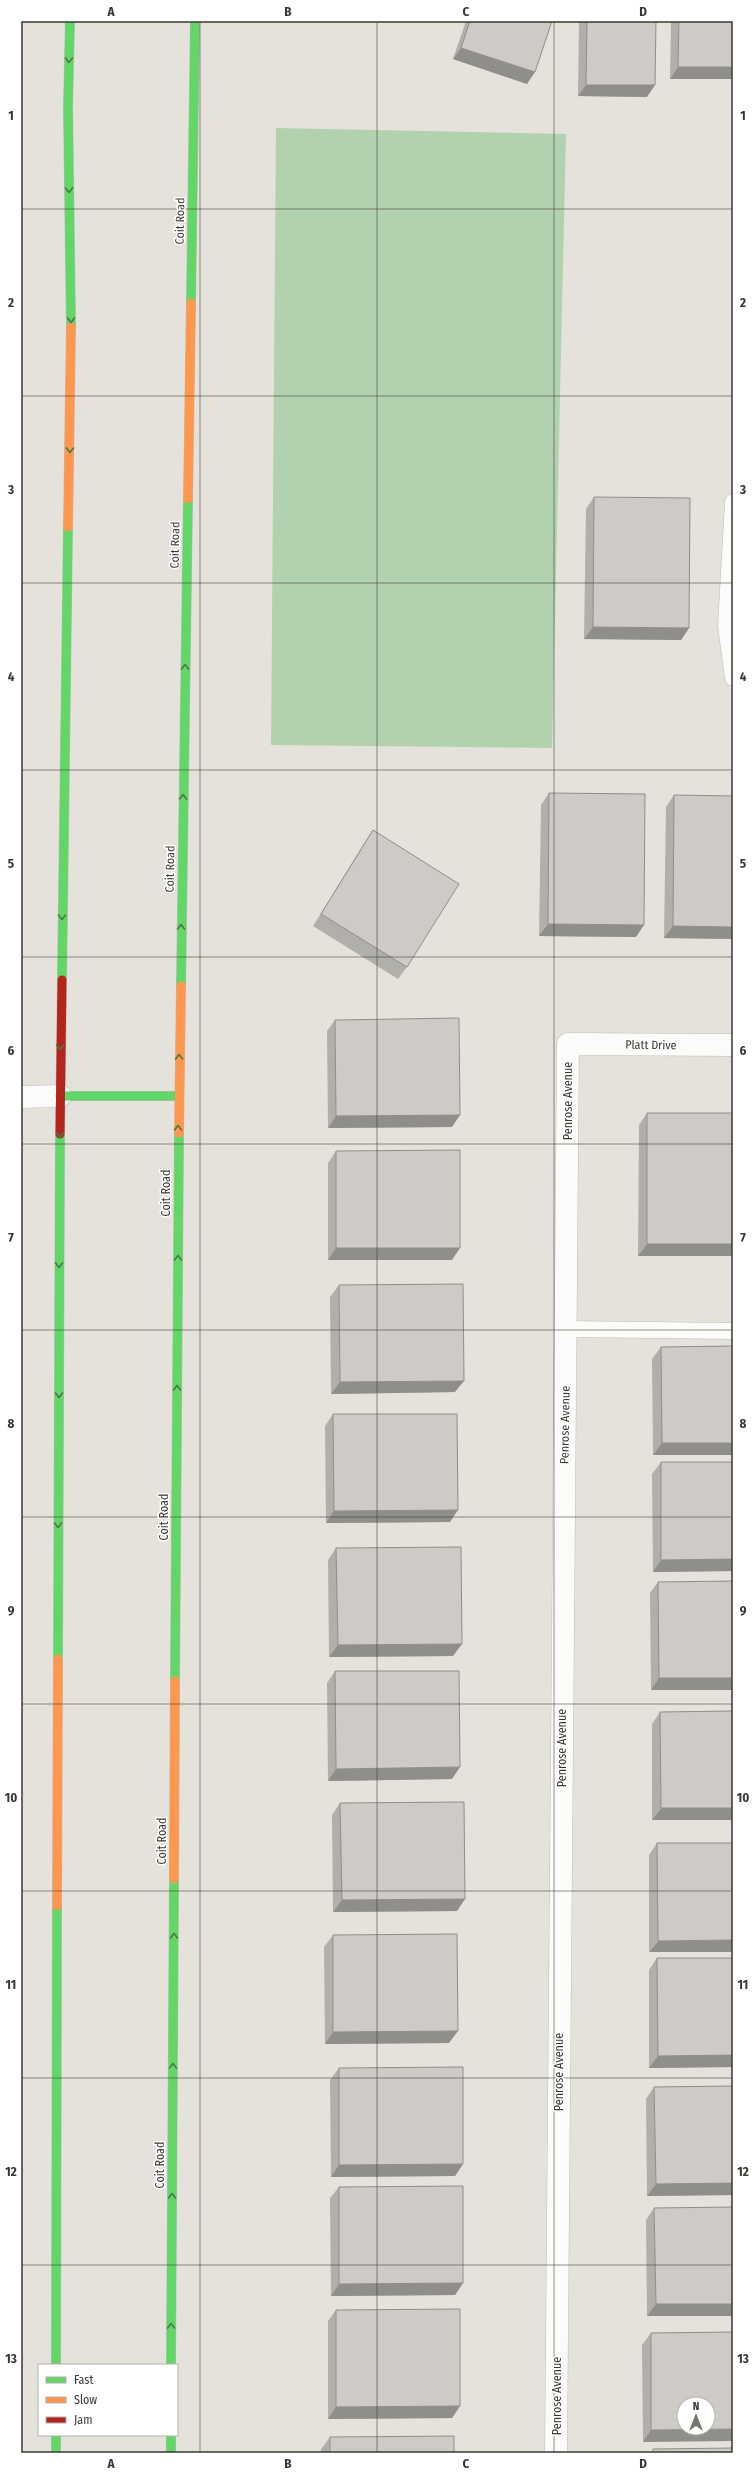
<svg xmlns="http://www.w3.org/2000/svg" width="754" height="2474" viewBox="0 0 754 2474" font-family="'Fira Sans Condensed',sans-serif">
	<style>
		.green { fill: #b2d2af }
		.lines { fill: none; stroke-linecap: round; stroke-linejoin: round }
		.lane-casing { stroke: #bfbdb7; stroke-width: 17 }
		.street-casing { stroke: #bfbdb7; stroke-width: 23 }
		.fast-casing { stroke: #bfbdb7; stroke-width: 10 }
		.slow-casing { stroke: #bfbdb7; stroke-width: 10 }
		.jam-casing { stroke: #bfbdb7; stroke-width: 10 }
		.lane { stroke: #fbfbf9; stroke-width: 16 }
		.street { stroke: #fbfbf9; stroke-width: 22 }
		.fast { stroke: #63d668; stroke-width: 9 }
		.slow { stroke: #ff974d; stroke-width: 9 }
		.jam { stroke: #b3261e; stroke-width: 9 }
		.wall { fill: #b1afaa }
		.shaded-wall { fill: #908e8b }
		.building { fill: #cecbc6; stroke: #908e8b; fill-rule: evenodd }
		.oneway { stroke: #4a7748 }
		.grid { fill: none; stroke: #3a3833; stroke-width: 1; stroke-opacity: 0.55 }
		.labels { text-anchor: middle; stroke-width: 3; stroke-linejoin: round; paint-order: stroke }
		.street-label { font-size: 12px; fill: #3a3833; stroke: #fff }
		.neatline { fill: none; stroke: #3a3833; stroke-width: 1.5 }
		.grid-label { font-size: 13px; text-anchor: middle; font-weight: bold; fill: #3a3833 }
	</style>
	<rect width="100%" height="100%" fill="#e4e2da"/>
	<!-- green -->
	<path class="green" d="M276 128 566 134 552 748 271 745Z"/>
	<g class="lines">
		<!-- lane casing -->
		<g class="lane-casing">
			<path id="lane" d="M733 502 726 626 733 678
				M566 1329 733 1331"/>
		</g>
		<!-- street casing -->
		<g class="street-casing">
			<path id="street" d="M21 1097 60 1096
				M556 2453 568 1044 733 1045"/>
		</g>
		<!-- fast casing -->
		<g class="fast-casing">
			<path id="fast" d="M70 21 68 106 71 327
				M191 303 195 21
				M62 980 68 527
				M181 986 188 499
				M60 1096H179
				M58 1659 60 1134
				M175 1681 179 1133
				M56 2365 57 1906
				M171 2365 174 1879
				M56 2435V2453
				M171 2435V2453"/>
		</g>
		<!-- slow casing -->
		<g class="slow-casing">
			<path id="slow" d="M188 499 191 303
				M68 527 71 327
				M179 1133 181 986
				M174 1879 175 1681
				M57 1906 58 1659"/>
		</g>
		<!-- jam casing -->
		<g class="jam-casing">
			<path id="jam" d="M60 1134 62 980"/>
		</g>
		<!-- lane -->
		<use href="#lane" class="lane"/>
		<!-- street -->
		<use href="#street" class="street"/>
		<!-- fast -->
		<use href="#fast" class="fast"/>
		<!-- slow -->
		<use href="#slow" class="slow"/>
		<!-- jam -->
		<use href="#jam" class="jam"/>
	</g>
	<!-- wall -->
	<path class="wall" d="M466 21H552L527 84 453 59Z
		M579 21H656L647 97 578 96Z
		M671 21H733L670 79Z
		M594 497 689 628 681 640 584 639 586 509Z
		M549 793 636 937 539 936 541 805Z
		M674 795 733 939 664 938 666 807Z
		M373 830 407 967 398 979 313 926 365 842Z
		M335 1020 452 1127 328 1128 327 1031Z
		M647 1113H733V1256H638L639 1125Z
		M336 1151 452 1260H328V1163Z
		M339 1285 455 1392 331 1394 330 1297Z
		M733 1346V1455H653L652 1359 661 1347Z
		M333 1414 450 1522 326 1523 325 1426Z
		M661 1462H733V1571L653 1572 652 1474Z
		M336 1548 453 1656 329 1657 328 1560Z
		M733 1581 651 1690 650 1593 658 1582Z
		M335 1671 452 1779 328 1781 327 1683Z
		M733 1711 652 1820V1724L660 1712Z
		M340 1803 457 1911 333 1912 332 1815Z
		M657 1843H733L649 1952V1855Z
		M333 1935 449 2043 325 2044 324 1947Z
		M657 1958H733V2067L649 2068V1970Z
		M339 2068 463 2164 455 2176 331 2177 330 2080Z
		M733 2086V2195L647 2196 646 2099 654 2087Z
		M339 2187 463 2283 455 2295 331 2296 330 2198Z
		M733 2207V2316H647L646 2220 654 2208Z
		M336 2310 460 2406 452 2418 328 2419V2321Z
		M733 2332 643 2442 642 2345 651 2333Z
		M330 2437 454 2453H321V2449Z"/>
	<!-- shaded-wall -->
	<path class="shaded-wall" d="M461 48 535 72 527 84 453 59Z
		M678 67H733V79H670Z
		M586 85H655L647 97 578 96Z
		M593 627 689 628 681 640 584 639Z
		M548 924 644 925 636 937 539 936Z
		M673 926 733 927V939L664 938Z
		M460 1115 452 1127 328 1128 336 1116Z
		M647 1244H733V1256H638Z
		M336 1248H460L452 1260H328Z
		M464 1381 455 1392 331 1394 340 1382Z
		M662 1443H733V1455H653Z
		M458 1510 450 1522 326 1523 334 1511Z
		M733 1559V1571L653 1572 661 1560Z
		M462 1644 453 1656 329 1657 338 1645Z
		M659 1678H733V1690H651Z
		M460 1767 452 1779 328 1781 336 1769Z
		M661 1808H733V1820H652Z
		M465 1899 457 1911 333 1912 342 1900Z
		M733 1940V1952H649L658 1941Z
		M458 2031 449 2043 325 2044 333 2032Z
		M733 2055V2067L649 2068 658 2056Z
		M463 2164 455 2176 331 2177 339 2165Z
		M733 2183V2195L647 2196 656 2184Z
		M463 2283 455 2295 331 2296 339 2284Z
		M656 2304H733V2316H647Z
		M460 2406 452 2418 328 2419 336 2407Z
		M733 2429V2441L643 2442 651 2430Z"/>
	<!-- building -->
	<path class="building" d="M470 21H552L535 72 461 48Z
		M587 21H656L655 85H586Z
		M679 21H733V67H678Z
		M594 497 690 498 689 628 593 627Z
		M549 793 645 794 644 925 548 924Z
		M674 795 733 796V927L673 926Z
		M373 830 459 884 407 967 321 914Z
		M459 1018 460 1115 336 1116 335 1020Z
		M647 1113H733V1244H647Z
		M460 1150V1248H336V1151Z
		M463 1284 464 1381 340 1382 339 1285Z
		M733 1346V1443H662L661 1347Z
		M333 1414H457L458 1510 334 1511Z
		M661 1462H733V1559L661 1560Z
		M461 1547 462 1644 338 1645 336 1548Z
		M733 1581V1678H659L658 1582Z
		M335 1671H459L460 1767 336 1769Z
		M733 1711V1808H661L660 1712Z
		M464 1802 465 1899 342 1900 340 1803Z
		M657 1843H733V1940L658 1941Z
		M457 1934 458 2031 333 2032V1935Z
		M657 1958H733V2055L658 2056Z
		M463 2067V2164L339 2165V2068Z
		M733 2086V2183L656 2184 654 2087Z
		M463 2186V2283L339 2284V2187Z
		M733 2207V2304H656L654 2208Z
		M460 2309V2406L336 2407V2310Z
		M733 2332V2429L651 2430V2333ZM684 2404H708V2428H684Z
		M454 2436V2453H330V2437Z
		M733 2448V2453H653V2449Z"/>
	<!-- one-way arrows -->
	<defs><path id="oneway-chevron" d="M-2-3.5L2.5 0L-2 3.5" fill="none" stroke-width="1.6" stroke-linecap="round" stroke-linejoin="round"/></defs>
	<g class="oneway">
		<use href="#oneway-chevron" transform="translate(69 60) rotate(91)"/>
		<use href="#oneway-chevron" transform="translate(69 190) rotate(89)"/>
		<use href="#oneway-chevron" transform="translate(71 320) rotate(89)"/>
		<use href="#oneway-chevron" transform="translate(70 450) rotate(91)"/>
		<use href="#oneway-chevron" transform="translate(185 667) rotate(-89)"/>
		<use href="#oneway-chevron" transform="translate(183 797) rotate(-89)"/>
		<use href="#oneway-chevron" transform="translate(62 917) rotate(91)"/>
		<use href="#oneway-chevron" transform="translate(181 927) rotate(-89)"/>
		<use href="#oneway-chevron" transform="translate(60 1047) rotate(91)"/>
		<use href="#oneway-chevron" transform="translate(179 1057) rotate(-89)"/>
		<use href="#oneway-chevron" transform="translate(178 1128) rotate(-90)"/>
		<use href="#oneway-chevron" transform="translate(60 1135) rotate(90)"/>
		<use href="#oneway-chevron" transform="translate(178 1258) rotate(-90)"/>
		<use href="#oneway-chevron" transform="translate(59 1265) rotate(90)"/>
		<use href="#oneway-chevron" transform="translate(177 1388) rotate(-90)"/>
		<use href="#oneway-chevron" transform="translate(59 1395) rotate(90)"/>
		<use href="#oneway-chevron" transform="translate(58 1525) rotate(90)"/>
		<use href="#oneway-chevron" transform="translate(174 1936) rotate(-90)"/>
		<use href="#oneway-chevron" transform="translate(173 2066) rotate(-90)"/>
		<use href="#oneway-chevron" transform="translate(172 2196) rotate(-90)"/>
		<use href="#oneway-chevron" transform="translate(171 2326) rotate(-90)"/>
	</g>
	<!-- grid -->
	<path class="grid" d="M200 21V2453M377 21V2453M554 21V2453M21 209H733M21 396H733M21 583H733M21 770H733M21 957H733M21 1144H733M21 1330H733M21 1517H733M21 1704H733M21 1891H733M21 2078H733M21 2265H733"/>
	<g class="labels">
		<!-- street labels -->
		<g class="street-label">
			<text transform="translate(180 221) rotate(-89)" y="4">Coit Road</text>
			<text transform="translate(175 545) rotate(-89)" y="4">Coit Road</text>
			<text transform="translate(170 869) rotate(-89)" y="4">Coit Road</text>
			<text transform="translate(651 1045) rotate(1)" y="4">Platt Drive</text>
			<text transform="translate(568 1101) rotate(-90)" y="4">Penrose Avenue</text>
			<text transform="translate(166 1193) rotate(-90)" y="4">Coit Road</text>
			<text transform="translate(565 1425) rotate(-89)" y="4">Penrose Avenue</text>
			<text transform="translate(164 1517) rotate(-90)" y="4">Coit Road</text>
			<text transform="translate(562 1748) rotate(-90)" y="4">Penrose Avenue</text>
			<text transform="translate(162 1841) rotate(-90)" y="4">Coit Road</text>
			<text transform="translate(559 2072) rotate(-90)" y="4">Penrose Avenue</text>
			<text transform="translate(160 2165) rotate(-90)" y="4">Coit Road</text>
			<text transform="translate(557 2396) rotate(-90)" y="4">Penrose Avenue</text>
		</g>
	</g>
	<!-- border -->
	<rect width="754" height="2474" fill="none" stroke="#ffffff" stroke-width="44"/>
	<!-- legend -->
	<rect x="38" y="2364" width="140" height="72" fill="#ffffff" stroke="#b0afad"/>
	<rect x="46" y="2377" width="20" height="6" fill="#63d668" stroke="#b0afad"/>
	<text x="74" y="2384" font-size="12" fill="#3a3833">Fast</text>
	<rect x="46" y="2397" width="20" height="6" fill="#ff974d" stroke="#b0afad"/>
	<text x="74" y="2404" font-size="12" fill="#3a3833">Slow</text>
	<rect x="46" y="2417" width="20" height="6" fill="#b3261e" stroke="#b0afad"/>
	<text x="74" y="2424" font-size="12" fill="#3a3833">Jam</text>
	<!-- north arrow -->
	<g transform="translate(696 2416)"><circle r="19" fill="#ffffff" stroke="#b0afad"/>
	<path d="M0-3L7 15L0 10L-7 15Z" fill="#76746d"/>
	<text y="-6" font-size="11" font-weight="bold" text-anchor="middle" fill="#3a3833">N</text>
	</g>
	<rect x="22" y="22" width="710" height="2430" class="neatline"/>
	<g class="grid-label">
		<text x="111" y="16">A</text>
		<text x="288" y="16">B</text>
		<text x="466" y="16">C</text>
		<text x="643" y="16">D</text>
		<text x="11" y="120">1</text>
		<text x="743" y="120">1</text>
		<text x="11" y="307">2</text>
		<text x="743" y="307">2</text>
		<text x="11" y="494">3</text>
		<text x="743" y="494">3</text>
		<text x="11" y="681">4</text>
		<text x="743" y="681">4</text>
		<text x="11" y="868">5</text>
		<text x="743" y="868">5</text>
		<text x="11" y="1055">6</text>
		<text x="743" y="1055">6</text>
		<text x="11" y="1242">7</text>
		<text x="743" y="1242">7</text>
		<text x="11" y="1428">8</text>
		<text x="743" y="1428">8</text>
		<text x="11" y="1615">9</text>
		<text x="743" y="1615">9</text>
		<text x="11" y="1802">10</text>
		<text x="743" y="1802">10</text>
		<text x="11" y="1989">11</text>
		<text x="743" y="1989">11</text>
		<text x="11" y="2176">12</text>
		<text x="743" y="2176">12</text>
		<text x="11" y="2363">13</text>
		<text x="743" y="2363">13</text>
		<text x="111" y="2468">A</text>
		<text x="288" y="2468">B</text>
		<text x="466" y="2468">C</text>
		<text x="643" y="2468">D</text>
	</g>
</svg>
